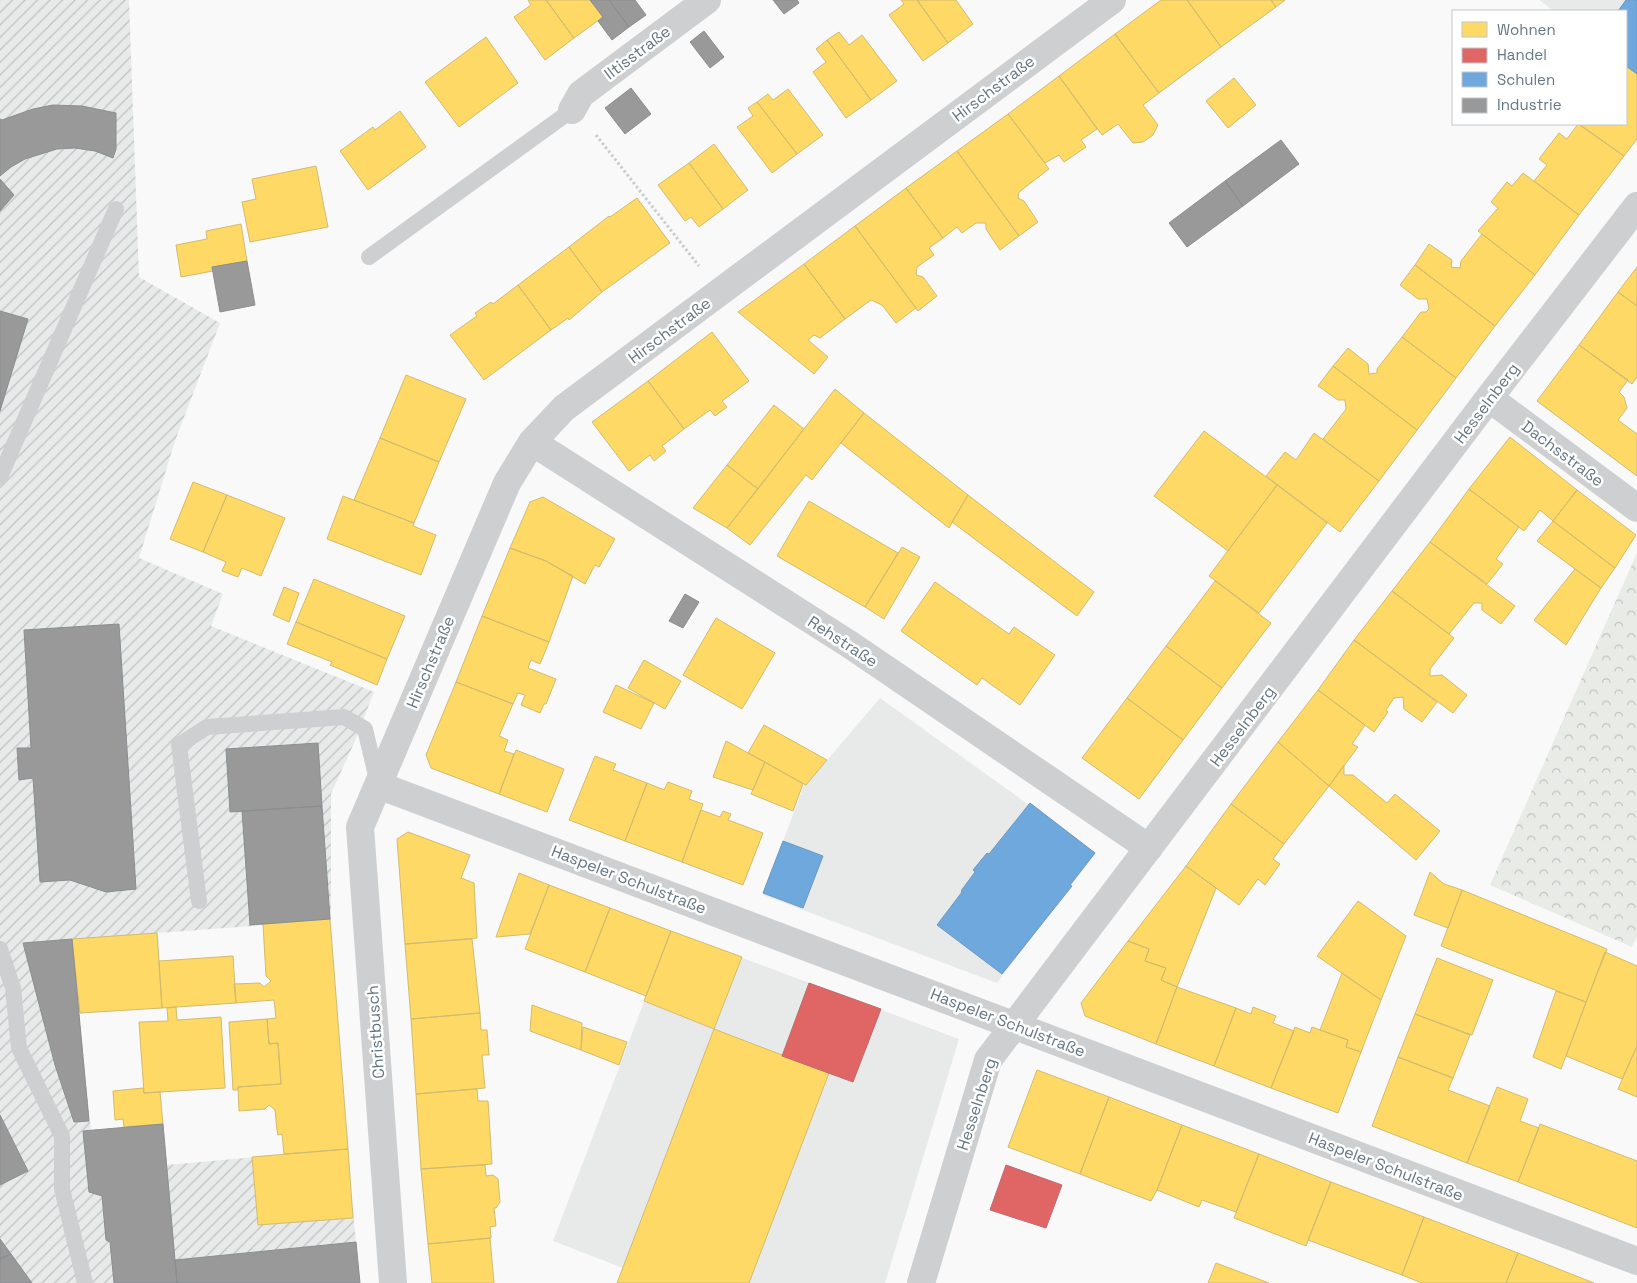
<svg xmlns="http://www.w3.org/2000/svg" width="1637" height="1283" viewBox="0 0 1637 1283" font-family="'Space Grotesk',sans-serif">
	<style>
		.built { fill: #e8e9e9 }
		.industrial { fill: url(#industrial-furrows) }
		.forest { fill: url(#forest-crowns) }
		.homes { fill: #ffd966; stroke: #d1bb6f }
		.shops { fill: #e06666; stroke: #bb6b6f }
		.schools { fill: #6fa8dc; stroke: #6c99c1 }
		.industry { fill: #999; stroke: #898e92 }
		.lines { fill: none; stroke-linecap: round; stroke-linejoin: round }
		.path { stroke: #cbcccd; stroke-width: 3; stroke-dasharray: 2.5 2.5; stroke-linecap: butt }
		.lane { stroke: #cecfd0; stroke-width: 16 }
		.street { stroke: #cecfd0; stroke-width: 28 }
		.labels { text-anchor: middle; stroke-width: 5; stroke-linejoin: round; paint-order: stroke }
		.street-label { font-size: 16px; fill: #657683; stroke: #fff }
	</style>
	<defs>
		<pattern id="industrial-furrows" width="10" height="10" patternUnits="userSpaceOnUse" patternTransform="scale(1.25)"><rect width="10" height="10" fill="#e8e9e9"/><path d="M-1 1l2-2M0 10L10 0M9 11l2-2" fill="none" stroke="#c0c1c2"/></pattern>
		<pattern id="forest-crowns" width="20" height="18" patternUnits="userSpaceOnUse" patternTransform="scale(1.25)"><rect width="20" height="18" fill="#e8ebe6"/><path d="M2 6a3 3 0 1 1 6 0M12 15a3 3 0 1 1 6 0" fill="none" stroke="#c0c3c0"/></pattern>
	</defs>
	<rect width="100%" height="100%" fill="#f9f9f9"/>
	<!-- built -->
	<path class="built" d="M1539 0H1637V74L1626 65V11H1554Z
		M880 698 1096 853 997 983 763 895 804 785H806Z
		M671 931 959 1039 885 1283H618L623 1268 553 1241Z"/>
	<!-- industrial -->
	<path class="industrial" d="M0 0H129L139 277 220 323 175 441 139 558 223 594 211 626 374 692 355 741 331 794V920L158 933 162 1008 79 1013 91 1130 163 1123 167 1165 347 1149 360 1283H0Z"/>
	<!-- forest -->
	<path class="forest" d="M1637 553V937L1632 947 1490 885Z"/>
	<!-- homes -->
	<path class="homes" d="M528 0H546L574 38 545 60 514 17 531 5Z
		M546 0H590L603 17 574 38Z
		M901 0H917L948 43 923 61 889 15 904 4Z
		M917 0H956L973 24 948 43Z
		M1161 0H1187L1221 47 1159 93 1115 34Z
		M1187 0H1271L1276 7 1221 47Z
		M1271 0H1285L1276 7Z
		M839 32 849 45 862 35 897 81 871 100 827 40Z
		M1115 34 1159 93 1143 105 1158 125 1153 135 1143 142 1133 143 1118 124 1102 135 1059 76Z
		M486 37 518 83 459 127 425 82Z
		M827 40 871 100 846 118 813 72 826 62 816 49Z
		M1626 66 1637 74V139L1624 156 1579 124H1626Z
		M1059 76 1097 129 1081 140 1086 147 1064 162 1059 155 1045 163 1008 114Z
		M1234 78 1256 105 1228 128 1206 101Z
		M788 89 823 135 797 154 757 102 768 94 773 100Z
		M757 102 797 154 772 173 737 127 753 116 748 108Z
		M400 111 426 147 368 190 340 151 373 127 375 130Z
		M1008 114 1049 169 1019 192 1018 198 1024 201 1038 222 1019 236 957 151Z
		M1578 124 1624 156 1579 215 1534 181 1547 165 1539 159 1559 133 1567 139Z
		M714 144 748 190 723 209 689 163Z
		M957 151 1019 236 1000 250 986 229V223H976L962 233 957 227 943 238 906 188Z
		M689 163 723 209 699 227 691 217 685 221 658 185Z
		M316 166 328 227 250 242 242 202 256 199 252 179Z
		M1523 173 1579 215 1535 275 1478 231 1498 208 1491 202 1507 182 1512 186Z
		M906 188 943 238 929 248 934 255 917 267 916 275 923 277 937 296 918 311 855 226Z
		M637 198 670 243 602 292 569 247 609 216 610 217Z
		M241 224 247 261 212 267 213 271 181 277 176 245 207 239 206 231Z
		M855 226 916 308 896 323 882 305 871 300 845 319 804 264Z
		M1482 234 1535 275 1495 326 1415 265 1429 244 1452 260 1451 267 1460 268 1461 261Z
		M569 247 602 292 569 320 568 318 551 330 518 285Z
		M804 264 845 319 820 338 814 335 808 340 828 357 814 374 738 312Z
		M1415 265 1495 326 1456 378 1402 337 1421 312H1426L1429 309 1427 299H1418L1400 285Z
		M1637 267V306L1618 292Z
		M518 285 551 330 484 380 450 335 477 316 475 313 491 302 493 304Z
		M1618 292 1637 306V377L1632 384 1579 345Z
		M712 332 749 381 722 401 727 407 715 416 710 410 684 429 648 381Z
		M1402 337 1456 378 1417 430 1333 366 1348 348 1368 364 1369 374 1377 373V369Z
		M1579 345 1628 380 1619 392 1624 397 1627 408 1618 420 1637 434V476L1537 401Z
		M1333 366 1417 430 1379 481 1323 439 1346 409 1345 400H1338L1318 386Z
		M406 375 466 399 439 462 380 438Z
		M648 381 684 429 662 446 666 451 654 461 650 455 629 471 592 422Z
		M835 389 864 413 812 480 806 475 750 545 727 528Z
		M774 405 804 429 758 489 727 465Z
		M864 413 968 495 949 528 841 443Z
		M1204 431 1277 485 1228 551 1154 496Z
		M1314 433 1379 481 1340 532 1266 476 1285 452 1296 460Z
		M1510 437 1577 490 1553 521 1540 510 1524 531 1469 489Z
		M380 438 439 462 414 523 354 500Z
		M727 465 758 489 727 528 693 508Z
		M193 482 227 495 203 552 170 539Z
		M1277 485 1327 523 1259 613 1209 576Z
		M1469 489 1519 527 1496 559 1503 564 1487 584 1430 542Z
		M1577 490 1636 535 1615 568 1553 521Z
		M227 495 285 518 261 576 242 568 238 577 222 571 226 562 203 552Z
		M968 495 1094 592 1077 616 952 522Z
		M343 496 414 523 413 526 436 535 421 575 327 539Z
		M543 497 615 539 599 567 595 565 585 584 546 561 510 548 530 502Z
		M809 501 898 553 865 607 777 556Z
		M1553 521 1615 568 1601 588 1537 541Z
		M1430 542 1515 606 1501 624 1482 610V603H1474L1449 634 1392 591Z
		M902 547 920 557 884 619 865 607Z
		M510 548 546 561 573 576 549 642 482 616Z
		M1575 569 1601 588 1566 645 1534 620Z
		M314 579 405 616 387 659 296 622Z
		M1215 581 1271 623 1222 688 1166 646Z
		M935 582 1009 634 1014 627 1055 655 1020 705 982 678 977 685 901 631Z
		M284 587 299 593 289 622 273 615Z
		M1392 591 1454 638 1430 669V676L1442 675 1467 695 1453 713 1354 640Z
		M482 616 549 642 540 664 531 660 528 668 556 679 546 704H544L540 713 521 705 525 695 518 693 513 704 456 682Z
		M716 618 775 653 742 709 683 675Z
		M296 622 387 659 377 685 330 665 332 662 287 644Z
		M1354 640 1437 702 1422 722 1404 709 1403 697 1394 698 1386 710 1388 712 1374 732 1318 690Z
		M1166 646 1222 688 1183 740 1127 698Z
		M644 660 681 681 665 709 628 688Z
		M456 682 513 704 499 736 508 740 504 751 514 754 499 794 431 768 426 755Z
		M616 685 654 703 641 729 603 712Z
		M1318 690 1365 725 1352 744 1358 747 1329 786 1278 742Z
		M1127 698 1183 740 1139 799 1082 758Z
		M764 725 827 760 806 785 748 753Z
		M726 741 765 762 753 790 713 777Z
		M1278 742 1329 786 1284 844 1231 804Z
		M516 750 564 769 547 812 499 794Z
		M595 756 616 764 613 770 647 783 625 841 569 820Z
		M765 762 803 784 793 811 751 794Z
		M1344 765V775H1353L1387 803 1395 794 1440 831 1416 860 1329 786Z
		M668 782 692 791 689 799 703 804 682 862 625 841 647 783 664 790Z
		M1231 804 1284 844 1273 859 1280 864 1265 885 1258 879 1239 905 1186 866Z
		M701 810 720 817 723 811 731 814 728 820 763 833 743 885 682 862Z
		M408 832 470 855 461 878 474 883 477 938 405 944 397 839Z
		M1186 866 1216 888 1177 987 1161 980 1166 968 1145 961 1149 949 1128 941Z
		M1430 872 1444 884 1462 890 1448 928 1414 915Z
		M519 873 549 885 530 934 496 937Z
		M549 885 610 908 585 972 525 949Z
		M1462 890 1607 949 1586 1002 1441 946Z
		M1358 901 1406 936 1381 1000 1317 956Z
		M610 908 671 931 646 996 585 972Z
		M330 919 348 1149 284 1154 282 1134 278 1135 277 1130 275 1110 269 1105 265 1109 239 1111 238 1087 281 1084 278 1043 269 1044 267 1019 276 1018 274 1000 236 1003 234 984 260 983 264 987 271 981 266 976 263 924Z
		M671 931 742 957 714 1029 644 1001Z
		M157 933 162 1008 80 1013 72 939Z
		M472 939 480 1013 411 1019 405 944Z
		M1128 941 1149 949 1145 961 1166 968 1161 980 1177 987 1156 1044 1085 1016 1081 1003Z
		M1605 952 1637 966V1046L1622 1079 1566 1056Z
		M233 956 236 1003 162 1008 159 961Z
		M1437 958 1493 980 1472 1035 1415 1014Z
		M1342 973 1381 1000 1361 1052 1346 1047 1348 1040 1320 1030Z
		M1177 987 1236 1008 1214 1066 1156 1044Z
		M1556 991 1586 1002 1561 1069 1533 1057Z
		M532 1005 582 1023 581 1050 530 1031Z
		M176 1007 177 1020 221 1017 225 1088 144 1093 139 1022 168 1021 167 1008Z
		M1253 1007 1276 1016 1273 1023 1294 1031 1271 1088 1214 1066 1236 1008 1251 1014Z
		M480 1013 481 1030H487L489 1055H482L485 1088 416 1094 411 1019Z
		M1415 1014 1470 1035 1453 1078 1398 1057Z
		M267 1019 269 1044 278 1043 281 1084 238 1087V1090H233L229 1022Z
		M583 1027 627 1042 619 1065 581 1050Z
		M1295 1027 1310 1033 1312 1027 1348 1040 1346 1047 1361 1052 1338 1113 1271 1088Z
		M714 1029 829 1073 749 1283H617Z
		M1637 1046V1097L1618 1089Z
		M1398 1057 1453 1078 1448 1090 1490 1106 1467 1163 1372 1126Z
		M1037 1070 1109 1097 1080 1174 1008 1147Z
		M1497 1087 1528 1099 1520 1121 1539 1128 1518 1182 1467 1163Z
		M143 1088 144 1093 160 1092 163 1124 124 1127 123 1119 115 1120 113 1091Z
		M477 1089 478 1101H488L492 1164 421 1169 416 1094Z
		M1109 1097 1182 1125 1157 1190 1151 1201 1080 1174Z
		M1540 1124 1637 1161V1228L1518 1182Z
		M1182 1125 1259 1154 1236 1212 1202 1200 1199 1207 1157 1190Z
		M348 1149 353 1218 258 1225 252 1157Z
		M1259 1154 1331 1182 1306 1246 1234 1218Z
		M485 1165 486 1176 493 1175 498 1179 500 1202 496 1208H494L496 1226 490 1227 491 1238 428 1244 421 1169Z
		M1331 1182 1424 1217 1402 1275 1308 1240Z
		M1424 1217 1518 1253 1506 1283H1422L1402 1275Z
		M490 1238 494 1283H432L428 1244Z
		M1518 1253 1594 1283H1506Z
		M1216 1263 1269 1283H1208Z"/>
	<!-- shops -->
	<path class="shops" d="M809 983 881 1009 853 1082 782 1056Z
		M1006 1165 1062 1185 1046 1228 990 1210Z"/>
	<!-- schools -->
	<path class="schools" d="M1626 0H1637V74L1626 66V11H1618Z
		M1030 803 1095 853 1070 885 1072 886 1002 974 937 925 962 892 961 891 975 872 973 870 987 853 989 854Z
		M783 841 823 856 803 908 763 893Z"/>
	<!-- industry -->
	<path class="industry" d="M590 0H609L629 27 612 40 598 21 603 17Z
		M609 0H635L646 15 629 27Z
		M773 0H797L799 3 784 14Z
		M704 31 724 57 710 68 690 42Z
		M631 88 651 114 625 134 605 108Z
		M53 105 82 106 116 113V149L113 158 95 151 75 148 57 149 25 159 11 167 0 176V119L2 120 33 109Z
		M1281 140 1299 164 1243 206 1225 181Z
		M0 179 14 195 0 211Z
		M1225 181 1243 206 1187 247 1169 223Z
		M247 261 255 305 220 312 212 267Z
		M0 311 28 319 0 411Z
		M685 594 699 602 683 628 669 621Z
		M119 624 136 889 106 892 70 880 40 882 33 778 19 780 17 748H31L24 630Z
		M318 743 322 806 230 812 226 749Z
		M322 806 330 919 250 925 242 811Z
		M72 939 89 1121 74 1122 55 1065 23 943Z
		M0 1115 28 1171 0 1185Z
		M163 1124 177 1283H114L110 1242 106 1240 102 1196 89 1192 83 1131Z
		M0 1239 11 1254 0 1259Z
		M356 1242 360 1283H177L175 1260Z
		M11 1254 32 1283H0V1259Z"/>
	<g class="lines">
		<!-- path -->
		<path class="path" d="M596 135 699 266"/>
		<!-- lane -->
		<path class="lane" d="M369 257 572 110
			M0 477 116 209
			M199 901 179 745 207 727 344 717 365 729 378 784
			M0 949 13 988 19 1048 62 1136V1189L85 1283"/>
		<!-- street -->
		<path class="street" d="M572 110 581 94 707 0
			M1489 398 1637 508
			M532 442 849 644 1149 848
			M378 785 1637 1261
			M393 1283 360 827 507 483 532 442 564 408 1112 0
			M921 1283 988 1060 1489 398 1637 206"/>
	</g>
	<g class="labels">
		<!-- street labels -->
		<g class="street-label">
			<text transform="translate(637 52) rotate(-37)" y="6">Iltisstraße</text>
			<text transform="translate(993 88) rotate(-37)" y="6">Hirschstraße</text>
			<text transform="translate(669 330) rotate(-37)" y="6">Hirschstraße</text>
			<text transform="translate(1486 403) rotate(-53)" y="6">Hesselnberg</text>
			<text transform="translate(1563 453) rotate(37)" y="6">Dachsstraße</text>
			<text transform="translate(843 641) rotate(33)" y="6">Rehstraße</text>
			<text transform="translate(430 662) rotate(-67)" y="6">Hirschstraße</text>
			<text transform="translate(1242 726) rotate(-53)" y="6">Hesselnberg</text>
			<text transform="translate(629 879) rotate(21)" y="6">Haspeler Schulstraße</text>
			<text transform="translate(1008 1022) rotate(21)" y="6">Haspeler Schulstraße</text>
			<text transform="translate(375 1032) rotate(-94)" y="6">Christbusch</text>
			<text transform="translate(976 1104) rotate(-72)" y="6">Hesselnberg</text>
			<text transform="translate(1386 1166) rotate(21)" y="6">Haspeler Schulstraße</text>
		</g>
	</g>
	<!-- legend -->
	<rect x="1452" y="10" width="175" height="115" fill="#ffffff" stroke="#c1c8cd"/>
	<rect x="1462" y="22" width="25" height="15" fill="#ffd966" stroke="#c1c8cd"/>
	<text x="1497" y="35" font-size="15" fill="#657683">Wohnen</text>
	<rect x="1462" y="48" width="25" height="15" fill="#e06666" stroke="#c1c8cd"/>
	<text x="1497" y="60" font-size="15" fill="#657683">Handel</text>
	<rect x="1462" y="72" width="25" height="15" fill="#6fa8dc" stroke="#c1c8cd"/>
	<text x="1497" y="85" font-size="15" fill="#657683">Schulen</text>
	<rect x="1462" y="98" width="25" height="15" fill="#999999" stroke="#c1c8cd"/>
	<text x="1497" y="110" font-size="15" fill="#657683">Industrie</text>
</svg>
